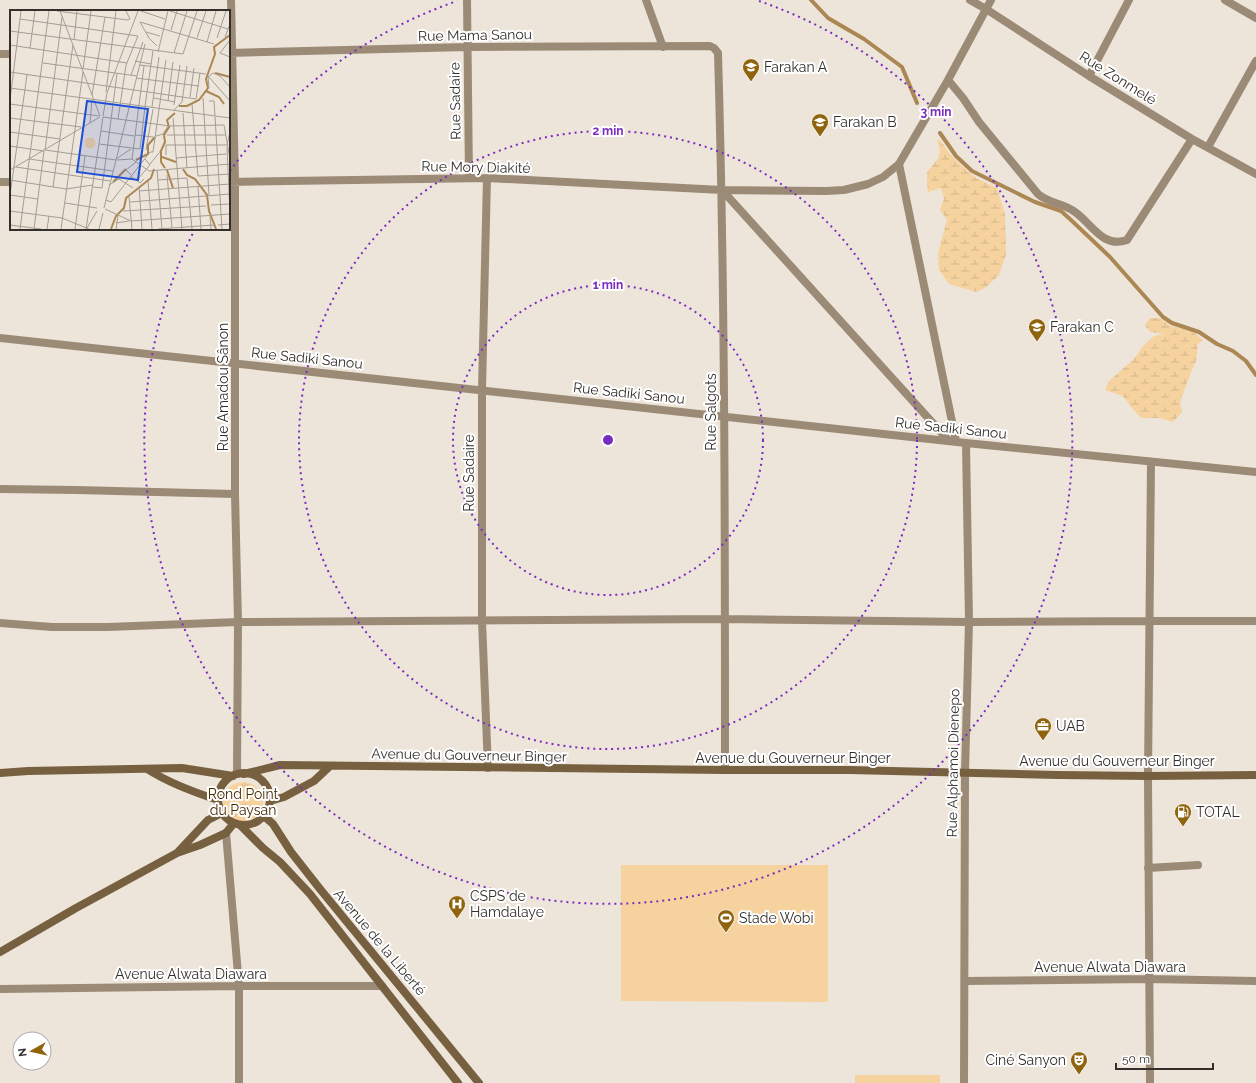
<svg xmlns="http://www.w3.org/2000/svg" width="1256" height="1083" viewBox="0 0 1256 1083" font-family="Raleway,sans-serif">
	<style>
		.grass { fill: #f6d29f }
		.wetland { fill: url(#wetland-marsh) }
		.park { fill: url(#park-tufts) }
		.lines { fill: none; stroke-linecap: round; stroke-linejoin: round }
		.stream { stroke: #ab8754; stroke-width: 4 }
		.street { stroke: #9b8b76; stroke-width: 8 }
		.secondary { stroke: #766040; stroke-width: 8 }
		.ring { fill: none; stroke: #7b2cbf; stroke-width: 2; stroke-dasharray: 2 4 }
		.labels { text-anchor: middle; stroke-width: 4; stroke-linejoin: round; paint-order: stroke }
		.street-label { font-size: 14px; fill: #33302c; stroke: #fff }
		.poi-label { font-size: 14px; fill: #33302c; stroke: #fff; text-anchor: start }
		.park-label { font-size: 14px; fill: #452c00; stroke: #fff }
		.inset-river { fill: none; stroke: #ab8754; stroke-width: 2 }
		.inset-road { fill: none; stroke: #a39d94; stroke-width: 1 }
		.view { fill: #1d4ed8; fill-opacity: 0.15; stroke: #1d4ed8; stroke-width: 2 }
		.inset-edge { fill: none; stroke: #33302c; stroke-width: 2 }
		.centre { fill: #7b2cbf; stroke: #fff; stroke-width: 2 }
		.ring-label { font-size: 12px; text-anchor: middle; font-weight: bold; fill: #7b2cbf; stroke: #fff; stroke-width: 4; stroke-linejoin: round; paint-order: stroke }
	</style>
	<defs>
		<pattern id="wetland-marsh" width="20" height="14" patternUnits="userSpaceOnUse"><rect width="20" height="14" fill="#f6d29f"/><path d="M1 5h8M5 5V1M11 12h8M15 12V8" fill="none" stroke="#d3b589"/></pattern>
		<pattern id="park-tufts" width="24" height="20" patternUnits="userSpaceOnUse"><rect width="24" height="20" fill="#f6d29f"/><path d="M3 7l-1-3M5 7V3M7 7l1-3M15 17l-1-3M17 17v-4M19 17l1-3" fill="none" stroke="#d3b589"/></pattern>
	</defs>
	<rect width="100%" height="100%" fill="#eee5da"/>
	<!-- grass -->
	<path class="grass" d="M621 865H828V1002L621 1001Z
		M855 1075H940V1083H855Z"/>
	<!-- wetland -->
	<path class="wetland" d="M937 140H940L950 154 964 168 976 178 997 188 1005 214 1006 254 999 275 985 288 976 292 949 284 939 270 938 253 947 220 940 210 944 199 941 188 928 192 927 185V172L938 159 940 151Z
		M1150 318H1160L1171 326 1192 331 1203 340 1198 344 1196 361 1192 370 1180 402 1182 412 1173 422 1160 418H1141L1131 407 1123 396 1105 390 1109 381 1133 360 1144 345 1154 336 1164 334 1150 332 1145 325Z"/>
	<!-- park -->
	<path class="park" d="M223 802a20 20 0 1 1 40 0a20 20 0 1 1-40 0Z"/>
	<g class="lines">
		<!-- stream -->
		<path class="stream" d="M811 0 828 18 864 39 902 67 917 103
			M940 133 956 156 972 171 1035 202 1061 211 1071 220 1110 257 1163 317 1172 323 1199 332 1217 344 1233 351 1246 361 1256 375"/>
		<!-- street -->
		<path class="street" d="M231 0 235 182V494L238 622 237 774
			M467 0 469 178
			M646 0 663 47
			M970 0 986 9 1089 76 1192 139 1256 174
			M1225 0 1256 18
			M229 53 467 47 710 46 714 48 718 53C725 292 725 531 725 770
			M0 54H11
			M1089 76 1129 0
			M948 80 963 98 979 122 1038 194C1048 203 1061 203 1072 210 1091 221 1101 249 1127 240L1192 139
			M1208 147 1256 61
			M899 164 956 441
			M487 178 482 390V621L488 768
			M0 182H11
			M229 182 487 178 722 190 826 191 844 190 868 184 883 177 899 164 948 80 991 0
			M722 190 949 441
			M0 338 966 443 1256 472
			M0 489 76 490 235 494
			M0 623 52 627H108L238 622 725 619 969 622 1150 621H1256
			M226 833 239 986V1083
			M1148 868 1198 865
			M965 981 1149 979 1256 981
			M0 989 239 986H382
			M964 1083 965 773 969 622 966 443
			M1150 1083 1148 776 1151 462"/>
		<!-- secondary -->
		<path class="secondary" d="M147 769C169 783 193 792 218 800
			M0 773 28 771 182 768 233 776
			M218 799a26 26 0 1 1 52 0a26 26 0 1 1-52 0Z
			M244 774 280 765 725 770H849L1057 775 1148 776 1256 775
			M270 801 284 797 314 781 330 766
			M264 816 273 824 291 852 320 889 479 1083
			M240 825 263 848 280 862 310 894 458 1083
			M178 852 208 820 222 813
			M0 952 76 908 177 853 200 845 226 833 234 823"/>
	</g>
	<!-- distance rings -->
	<g class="ring">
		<circle cx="608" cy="440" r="155"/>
		<circle cx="608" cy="440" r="309"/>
		<path d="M230 171A464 464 0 0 1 457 1M759 1A464 464 0 1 1 195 229"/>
	</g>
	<!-- icons -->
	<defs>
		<g id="school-pin" transform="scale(0.9)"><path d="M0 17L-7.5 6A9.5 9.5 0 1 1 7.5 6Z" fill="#90630d" stroke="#fff"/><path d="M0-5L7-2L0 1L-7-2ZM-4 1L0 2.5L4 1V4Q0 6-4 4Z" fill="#fff"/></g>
		<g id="office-pin" transform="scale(0.9)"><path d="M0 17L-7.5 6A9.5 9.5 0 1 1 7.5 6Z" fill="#90630d" stroke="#fff"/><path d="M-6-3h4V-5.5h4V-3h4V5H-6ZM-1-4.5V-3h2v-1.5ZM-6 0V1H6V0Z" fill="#fff"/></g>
		<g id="fuel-pin" transform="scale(0.9)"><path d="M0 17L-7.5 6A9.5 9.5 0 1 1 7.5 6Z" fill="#90630d" stroke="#fff"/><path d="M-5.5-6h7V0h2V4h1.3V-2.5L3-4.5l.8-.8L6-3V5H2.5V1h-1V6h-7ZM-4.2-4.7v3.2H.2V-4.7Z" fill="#fff"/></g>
		<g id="hospital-pin" transform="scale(0.9)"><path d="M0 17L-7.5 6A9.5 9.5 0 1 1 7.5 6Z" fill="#90630d" stroke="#fff"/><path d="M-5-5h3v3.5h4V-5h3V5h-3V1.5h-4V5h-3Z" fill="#fff"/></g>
		<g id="stadium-pin" transform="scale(0.9)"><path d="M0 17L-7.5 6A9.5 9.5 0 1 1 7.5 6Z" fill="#90630d" stroke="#fff"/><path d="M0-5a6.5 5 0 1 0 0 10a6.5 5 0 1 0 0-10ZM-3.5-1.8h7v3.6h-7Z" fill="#fff"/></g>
		<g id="theatre-pin" transform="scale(0.9)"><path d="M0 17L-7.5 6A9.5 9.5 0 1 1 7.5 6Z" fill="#90630d" stroke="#fff"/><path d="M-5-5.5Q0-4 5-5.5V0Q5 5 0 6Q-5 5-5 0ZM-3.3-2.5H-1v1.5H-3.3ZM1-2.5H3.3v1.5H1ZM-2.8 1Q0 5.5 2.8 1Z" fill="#fff"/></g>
	</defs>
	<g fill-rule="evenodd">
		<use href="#school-pin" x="751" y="67"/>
		<use href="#school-pin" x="820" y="122"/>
		<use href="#school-pin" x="1037" y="327"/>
		<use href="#office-pin" x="1043" y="726"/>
		<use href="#fuel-pin" x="1183" y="812"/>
		<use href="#hospital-pin" x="457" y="904"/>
		<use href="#stadium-pin" x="726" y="918"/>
		<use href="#theatre-pin" x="1079" y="1060"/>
	</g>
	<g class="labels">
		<!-- street labels -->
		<g class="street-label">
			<text transform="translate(475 35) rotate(-1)" y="5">Rue Mama Sanou</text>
			<text transform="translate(1118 78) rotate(32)" y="5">Rue Zonmelé</text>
			<text transform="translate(455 101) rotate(-91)" y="5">Rue Sadaire</text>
			<text transform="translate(476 167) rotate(1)" y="5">Rue Mory Diakité</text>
			<text transform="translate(307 358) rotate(6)" y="5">Rue Sadiki Sanou</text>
			<text transform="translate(223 387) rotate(-90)" y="5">Rue Amadou Sânon</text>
			<text transform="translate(629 393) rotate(6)" y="5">Rue Sadiki Sanou</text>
			<text transform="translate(711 412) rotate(-90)" y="5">Rue Salgots</text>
			<text transform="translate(951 428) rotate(6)" y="5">Rue Sadiki Sanou</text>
			<text transform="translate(469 473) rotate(-90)" y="5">Rue Sadaire</text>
			<text transform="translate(469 755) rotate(1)" y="5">Avenue du Gouverneur Binger</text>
			<text x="793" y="763">Avenue du Gouverneur Binger</text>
			<text x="1117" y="766">Avenue du Gouverneur Binger</text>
			<text transform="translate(953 763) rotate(-89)" y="5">Rue Alphamoi Dienepo</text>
			<text transform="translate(380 942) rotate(50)" y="5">Avenue de la Liberté</text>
			<text x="1110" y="972">Avenue Alwata Diawara</text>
			<text x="191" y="979">Avenue Alwata Diawara</text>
		</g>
		<!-- poi labels -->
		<g class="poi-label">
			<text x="764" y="72">Farakan A</text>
			<text x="833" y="127">Farakan B</text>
			<text x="1050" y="332">Farakan C</text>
			<text x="1056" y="731">UAB</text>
			<text x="1196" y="817">TOTAL</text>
			<text x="470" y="901">CSPS de<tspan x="470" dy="16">Hamdalaye</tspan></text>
			<text x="739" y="923">Stade Wobi</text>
			<text x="1066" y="1065" text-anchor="end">Ciné Sanyon</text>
		</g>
		<!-- park labels -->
		<g class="park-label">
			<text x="243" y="799">Rond Point<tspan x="243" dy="16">du Paysan</tspan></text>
		</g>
	</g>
	<!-- overview -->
	<g transform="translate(10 10)">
		<rect width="220" height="220" fill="#eee5da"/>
		<path d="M74.5 133a5.5 5.5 0 1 1 11 0a5.5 5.5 0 1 1-11 0Z" fill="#f6d29f"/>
		<path class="inset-river" d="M205 63 220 67M196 81 209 87 214 94M169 96H177L189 90 198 78 196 69 205 44 204 37 220 25M151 142V152L155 158M150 143 155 132 154 125 159 117 157 110 165 103M152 147 166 152M126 150 138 144V135L145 127M173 159 177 165 185 169 197 185 199 201 206 219M157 160 163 178M103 172 116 159M101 219 106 206 114 198 116 188 141 168 144 159"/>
		<path class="inset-road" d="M47 1 118 10 120 9 116 1M50 1 90 106M131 1 155 9M160 1 218 19M52 7 35 140 106 150M10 9 128 26 116 55 108 109M161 20 167 1M0 21 173 44 187 1M136 22 150 26M215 27 220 14M187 28 196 1M207 28 216 1M64 30 67 1M220 30 210 43 220 47M197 32 206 1M0 35 117 53M147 36 139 28 130 12 204 34M20 38 25 1M148 42 158 1M164 43 177 1M125 51 141 54M33 53 127 66M130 55 196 64M134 56 122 149 139 161 220 154M73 59 81 1M0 62 186 89 190 63M17 65 0 185 28 189M121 65 133 32M198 66 220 91M126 68 189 76M0 78 220 108M199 78 198 67 203 63 210 66 220 77M96 82 106 1M82 85 95 7M180 87 184 58M144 88 165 92M193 88 199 185M0 90 11 1M158 91 163 52M199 91H204L205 106M0 94 89 106M182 94 188 166 220 164M164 95 170 55M135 96 143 41M142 97 149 47M164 100 172 92 177 56M173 103 177 158M93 106 97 83 128 1M93 107 160 116 214 115 220 149M205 107 212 219M0 108 71 117M163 108 172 219M80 113 82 90M91 121 124 126M0 122 50 129M125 125 143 127M157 125H216M146 126 153 124 158 116M89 134 130 139 135 97M217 135 220 122M0 136 34 141 24 219M217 137 220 204M136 140 143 99M156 145V135H217M166 148 216 144M19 149 103 161M106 149 121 139M107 150 122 149M140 154 149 143M6 157 100 171M0 160 90 107M147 160 152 219M121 165 116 160 126 152M157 165 162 218M120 166 130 173 134 169M0 170 56 179 83 175M148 170 177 168 182 219M126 171 140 155 135 149M138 171 142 219M99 175 109 169 123 178M129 176 132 219M43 177 63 35M83 177 92 178 107 64M188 177 191 219M129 181 220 174M119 187 122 219M96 190 101 192 140 142H143L156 50M120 192 220 184M55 193 87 198M201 195 219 194M94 198 135 34M95 199 121 211 220 204M0 201 52 208 79 219M113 201 196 196M200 206 201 219M106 213 119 211M0 215 31 219M208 215 220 214M77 218 87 201M10 219 39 1M37 219 39 206M51 219 73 62M65 219 75 146M76 219 93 107M89 219 93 203M106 219 108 206M148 219 204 215"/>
		<path class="view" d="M77 91 138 99 128 170 67 162Z"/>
		<rect width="220" height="220" class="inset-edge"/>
	</g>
	<circle cx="608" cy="440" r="6" class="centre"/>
	<g class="ring-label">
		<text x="936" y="116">3 min</text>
		<text x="608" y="135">2 min</text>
		<text x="608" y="289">1 min</text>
	</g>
	<!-- north arrow -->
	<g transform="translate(32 1051) rotate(262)"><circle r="19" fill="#ffffff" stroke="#adacab"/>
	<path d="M0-3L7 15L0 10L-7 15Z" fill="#90630d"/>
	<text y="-6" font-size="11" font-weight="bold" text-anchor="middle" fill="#33302c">N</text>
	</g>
	<!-- scale -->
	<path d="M1116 1063v6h97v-6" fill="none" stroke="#33302c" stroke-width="2"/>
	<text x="1122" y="1063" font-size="12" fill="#33302c" stroke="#ffffff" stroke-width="3" paint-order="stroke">50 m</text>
</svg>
